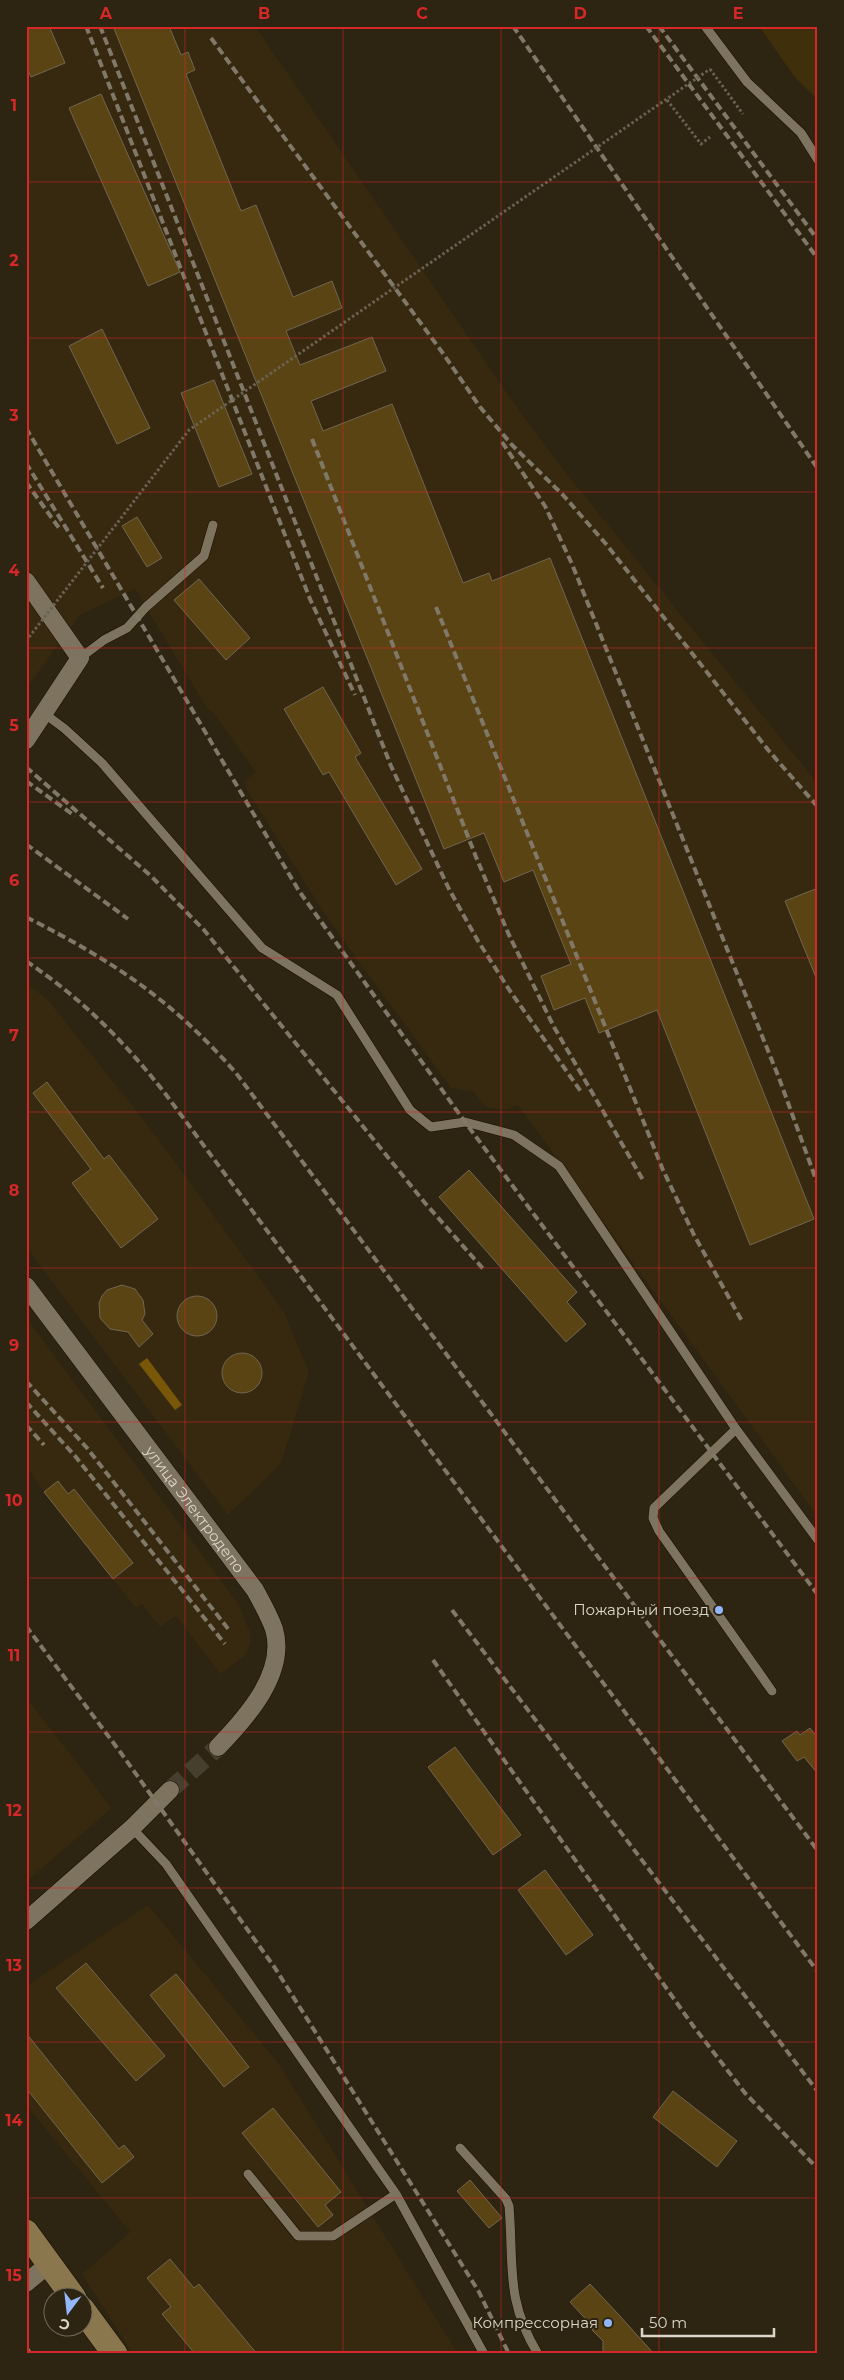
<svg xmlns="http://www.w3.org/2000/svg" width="844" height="2380" viewBox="0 0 844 2380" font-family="Montserrat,sans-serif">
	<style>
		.built { fill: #36290f }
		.green { fill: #402f0b }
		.water { fill: #785709 }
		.building { fill: #5b4413; stroke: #716651 }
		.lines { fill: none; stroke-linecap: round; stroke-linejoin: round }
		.street-tunnel { stroke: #473f2d; stroke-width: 18; stroke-dasharray: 18 9; stroke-linecap: butt }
		.lane-casing { stroke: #160d00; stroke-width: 10 }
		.street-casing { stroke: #160d00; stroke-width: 19 }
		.secondary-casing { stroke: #160d00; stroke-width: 26 }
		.path { stroke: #6a6252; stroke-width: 3; stroke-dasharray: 2.5 2.5; stroke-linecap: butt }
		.lane { stroke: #7e735e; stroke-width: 9 }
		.street { stroke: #7e735e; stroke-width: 18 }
		.secondary { stroke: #8a774e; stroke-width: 25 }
		.rail { stroke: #807868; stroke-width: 4; stroke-dasharray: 8 4; stroke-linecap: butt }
		.path-bridge { stroke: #6a6252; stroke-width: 3; stroke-dasharray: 2.5 2.5; stroke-linecap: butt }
		.grid { fill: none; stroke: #d62828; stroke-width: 1; stroke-opacity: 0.55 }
		.poi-dot { fill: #92b7fd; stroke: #2d2411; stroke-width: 2 }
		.labels { text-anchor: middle; stroke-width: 4; stroke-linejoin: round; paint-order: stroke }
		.street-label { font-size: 15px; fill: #dcd6ca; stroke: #2d2411 }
		.poi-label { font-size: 15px; fill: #dcd6ca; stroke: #2d2411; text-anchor: end }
		.neatline { fill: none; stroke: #d62828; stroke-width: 2 }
		.grid-label { font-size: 16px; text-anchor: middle; font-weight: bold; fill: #d62828 }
	</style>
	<rect width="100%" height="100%" fill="#2d2411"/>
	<!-- built -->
	<path class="built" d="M26 26H255L509 396 558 463 818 784V1517L518 1105 506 1110 486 1107 473 1092 451 1088 330 922 246 789 245 780 256 772 214 714 207 708 135 589 80 615 26 689Z
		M26 983 48 1000 153 1132 284 1312 309 1372 281 1464 228 1515 26 1247Z
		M26 1317 238 1603 250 1632V1644L246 1655 220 1674 176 1616 160 1627 142 1604 136 1608 44 1492 26 1466Z
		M26 1697 112 1808 26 1882Z
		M148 1905 279 2064 458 2354H133L82 2274 130 2232 26 2105V1986Z"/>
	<!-- green -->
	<path class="green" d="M759 26H818V100L794 76Z"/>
	<!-- water -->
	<path class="water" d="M147 1358 182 1405 175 1410 139 1364Z"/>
	<!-- building -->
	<path class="building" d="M26 26H49L65 63 31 77 26 66Z
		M113 26H169L181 55 188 52 195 70 186 74 241 211 256 205 293 297 332 281 342 308 286 331 300 365 372 337 386 371 311 401 323 431 392 404 463 583 489 573 492 581 550 558 814 1219 750 1245 657 1010 599 1033 585 998 554 1010 541 976 571 964 533 870 504 882 484 833 444 849Z
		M101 94 180 272 148 286 69 108Z
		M102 329 150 428 117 444 69 346Z
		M214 380 252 474 219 487 181 393Z
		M137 517 162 558 147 567 122 526Z
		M199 579 250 638 226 660 174 600Z
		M323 687 361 753 355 757 422 869 396 885 329 772 323 775 284 709Z
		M818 888V980H817L785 901Z
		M47 1082 104 1159 109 1155 158 1219 121 1248 72 1183 91 1169 33 1093Z
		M469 1170 577 1292 567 1302 586 1324 566 1342 439 1197Z
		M122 1285 135 1289 143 1300 145 1314 142 1320 153 1334 139 1347 128 1332 110 1329 100 1318 99 1303 102 1296 107 1290Z
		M177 1316a20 20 0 1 1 40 0a20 20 0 1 1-40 0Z
		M222 1373a20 20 0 1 1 40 0a20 20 0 1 1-40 0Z
		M58 1481 68 1494 74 1489 133 1563 113 1579 44 1492Z
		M810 1728 818 1738V1774L804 1757 797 1761 782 1741 797 1731 800 1735Z
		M455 1747 521 1835 493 1855 428 1767Z
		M545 1870 593 1935 566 1955 518 1890Z
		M86 1963 165 2056 136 2081 56 1988Z
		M176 1974 249 2067 224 2087 150 1995Z
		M26 2033 119 2149 124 2145 134 2157 102 2183 26 2088Z
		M673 2091 737 2141 717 2167 653 2117Z
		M273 2108 341 2192 325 2205 333 2215 318 2227 242 2133Z
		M470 2180 502 2218 489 2228 457 2191Z
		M170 2259 194 2288 199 2284 257 2354H195L162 2314 171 2307 147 2278Z
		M590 2284 619 2315 654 2354H603V2341L592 2330 594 2328 570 2302Z"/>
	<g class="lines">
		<!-- street-tunnel -->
		<path class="street-tunnel" d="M170 1790 218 1747"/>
		<!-- lane casing -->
		<g class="lane-casing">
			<path id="lane" d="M705 26 747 82 801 133 818 160
				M80 658 104 640 127 628 146 607 204 556 213 525
				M45 714 65 729 102 763 262 948 337 995 410 1110 431 1127 465 1122 514 1135 559 1166 736 1429 818 1540
				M736 1429 654 1508 653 1518 659 1531 772 1691
				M132 1828 166 1864 396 2194 484 2354
				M460 2148 506 2199 509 2206C514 2265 505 2300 538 2354
				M248 2174 298 2236H333L396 2194
				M26 2351 28 2354"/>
		</g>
		<!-- street casing -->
		<g class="street-casing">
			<g id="street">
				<path d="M26 581 80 658 26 740"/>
				<path id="s1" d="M26 1286 255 1590C262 1603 269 1615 274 1629 287 1673 246 1718 218 1747"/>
				<path d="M26 1921 132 1828 170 1790"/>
				<path d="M26 2283 49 2264"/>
			</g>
		</g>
		<!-- secondary casing -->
		<g class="secondary-casing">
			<path id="secondary" d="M26 2232 74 2298
				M82 2309 115 2354"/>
		</g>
		<!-- path -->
		<path class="path" d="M710 69 743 114
			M667 100 701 144 710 137"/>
		<!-- lane -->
		<use href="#lane" class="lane"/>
		<!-- street -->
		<use href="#street" class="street"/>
		<!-- secondary -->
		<use href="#secondary" class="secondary"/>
		<!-- rail -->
		<path class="rail" d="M86 26 310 599 355 695
			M100 26 391 766 449 889 478 941 510 991 582 1093
			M513 26 818 469
			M646 26 818 259
			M659 26 818 240
			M211 38 442 352 480 407 512 445 563 495 606 544 769 751 818 807
			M26 428 299 891 465 1122 818 1595
			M312 439 476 857 509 935 554 1027 643 1180
			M502 442 545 506 572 564 779 1078 818 1185
			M26 463 103 588
			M26 482 59 528
			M436 607 663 1170 694 1235 742 1321
			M26 767 152 877 204 930 425 1203 485 1271
			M26 781 75 816
			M26 844 128 919
			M26 917C113 961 171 999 236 1073L818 1851
			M26 961C82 999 122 1039 164 1092L818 1972
			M26 1381 87 1448 229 1630
			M26 1402 75 1456 225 1644
			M26 1425 44 1445
			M452 1610 818 2092
			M26 1626 118 1749 275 1968 459 2260 479 2292 509 2354
			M433 1660 694 2027 745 2093 818 2169"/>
		<!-- path-bridge -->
		<path class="path-bridge" d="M26 641 189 430 710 69"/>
	</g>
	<!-- grid -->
	<path class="grid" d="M185 26V2354M343 26V2354M501 26V2354M659 26V2354M26 182H818M26 338H818M26 492H818M26 648H818M26 802H818M26 958H818M26 1112H818M26 1268H818M26 1422H818M26 1578H818M26 1732H818M26 1888H818M26 2042H818M26 2198H818"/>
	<!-- markers -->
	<g class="poi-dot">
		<circle cx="719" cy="1610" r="5"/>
		<circle cx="608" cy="2323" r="5"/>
	</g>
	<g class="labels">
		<!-- street labels -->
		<g class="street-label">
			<text dy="5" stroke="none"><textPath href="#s1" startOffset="280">улица Электродепо</textPath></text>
		</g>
		<!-- poi labels -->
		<g class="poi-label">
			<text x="709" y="1615">Пожарный поезд</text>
			<text x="598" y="2328">Компрессорная</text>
		</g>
	</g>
	<!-- border -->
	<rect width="844" height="2380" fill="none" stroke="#2d2411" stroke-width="55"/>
	<!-- north arrow -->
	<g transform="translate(68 2312) rotate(195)"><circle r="24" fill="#2d2411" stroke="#736b5b"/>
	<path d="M0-4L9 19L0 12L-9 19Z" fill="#92b7fd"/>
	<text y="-8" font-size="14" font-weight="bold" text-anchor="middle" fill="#dcd6ca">С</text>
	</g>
	<!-- scale -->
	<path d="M642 2328v8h132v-8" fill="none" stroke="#dcd6ca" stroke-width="2.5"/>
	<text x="649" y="2328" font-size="15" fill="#dcd6ca" stroke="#2d2411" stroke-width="4" paint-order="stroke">50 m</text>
	<rect x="28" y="28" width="788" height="2324" class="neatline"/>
	<g class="grid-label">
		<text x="106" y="19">A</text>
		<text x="264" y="19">B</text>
		<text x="422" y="19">C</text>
		<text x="580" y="19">D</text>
		<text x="738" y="19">E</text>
		<text x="14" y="111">1</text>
		<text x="14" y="266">2</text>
		<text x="14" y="421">3</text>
		<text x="14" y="576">4</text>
		<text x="14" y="731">5</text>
		<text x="14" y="886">6</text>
		<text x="14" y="1041">7</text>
		<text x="14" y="1196">8</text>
		<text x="14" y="1351">9</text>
		<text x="14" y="1506">10</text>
		<text x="14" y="1661">11</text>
		<text x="14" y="1816">12</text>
		<text x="14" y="1971">13</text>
		<text x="14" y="2126">14</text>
		<text x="14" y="2281">15</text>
	</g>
</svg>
